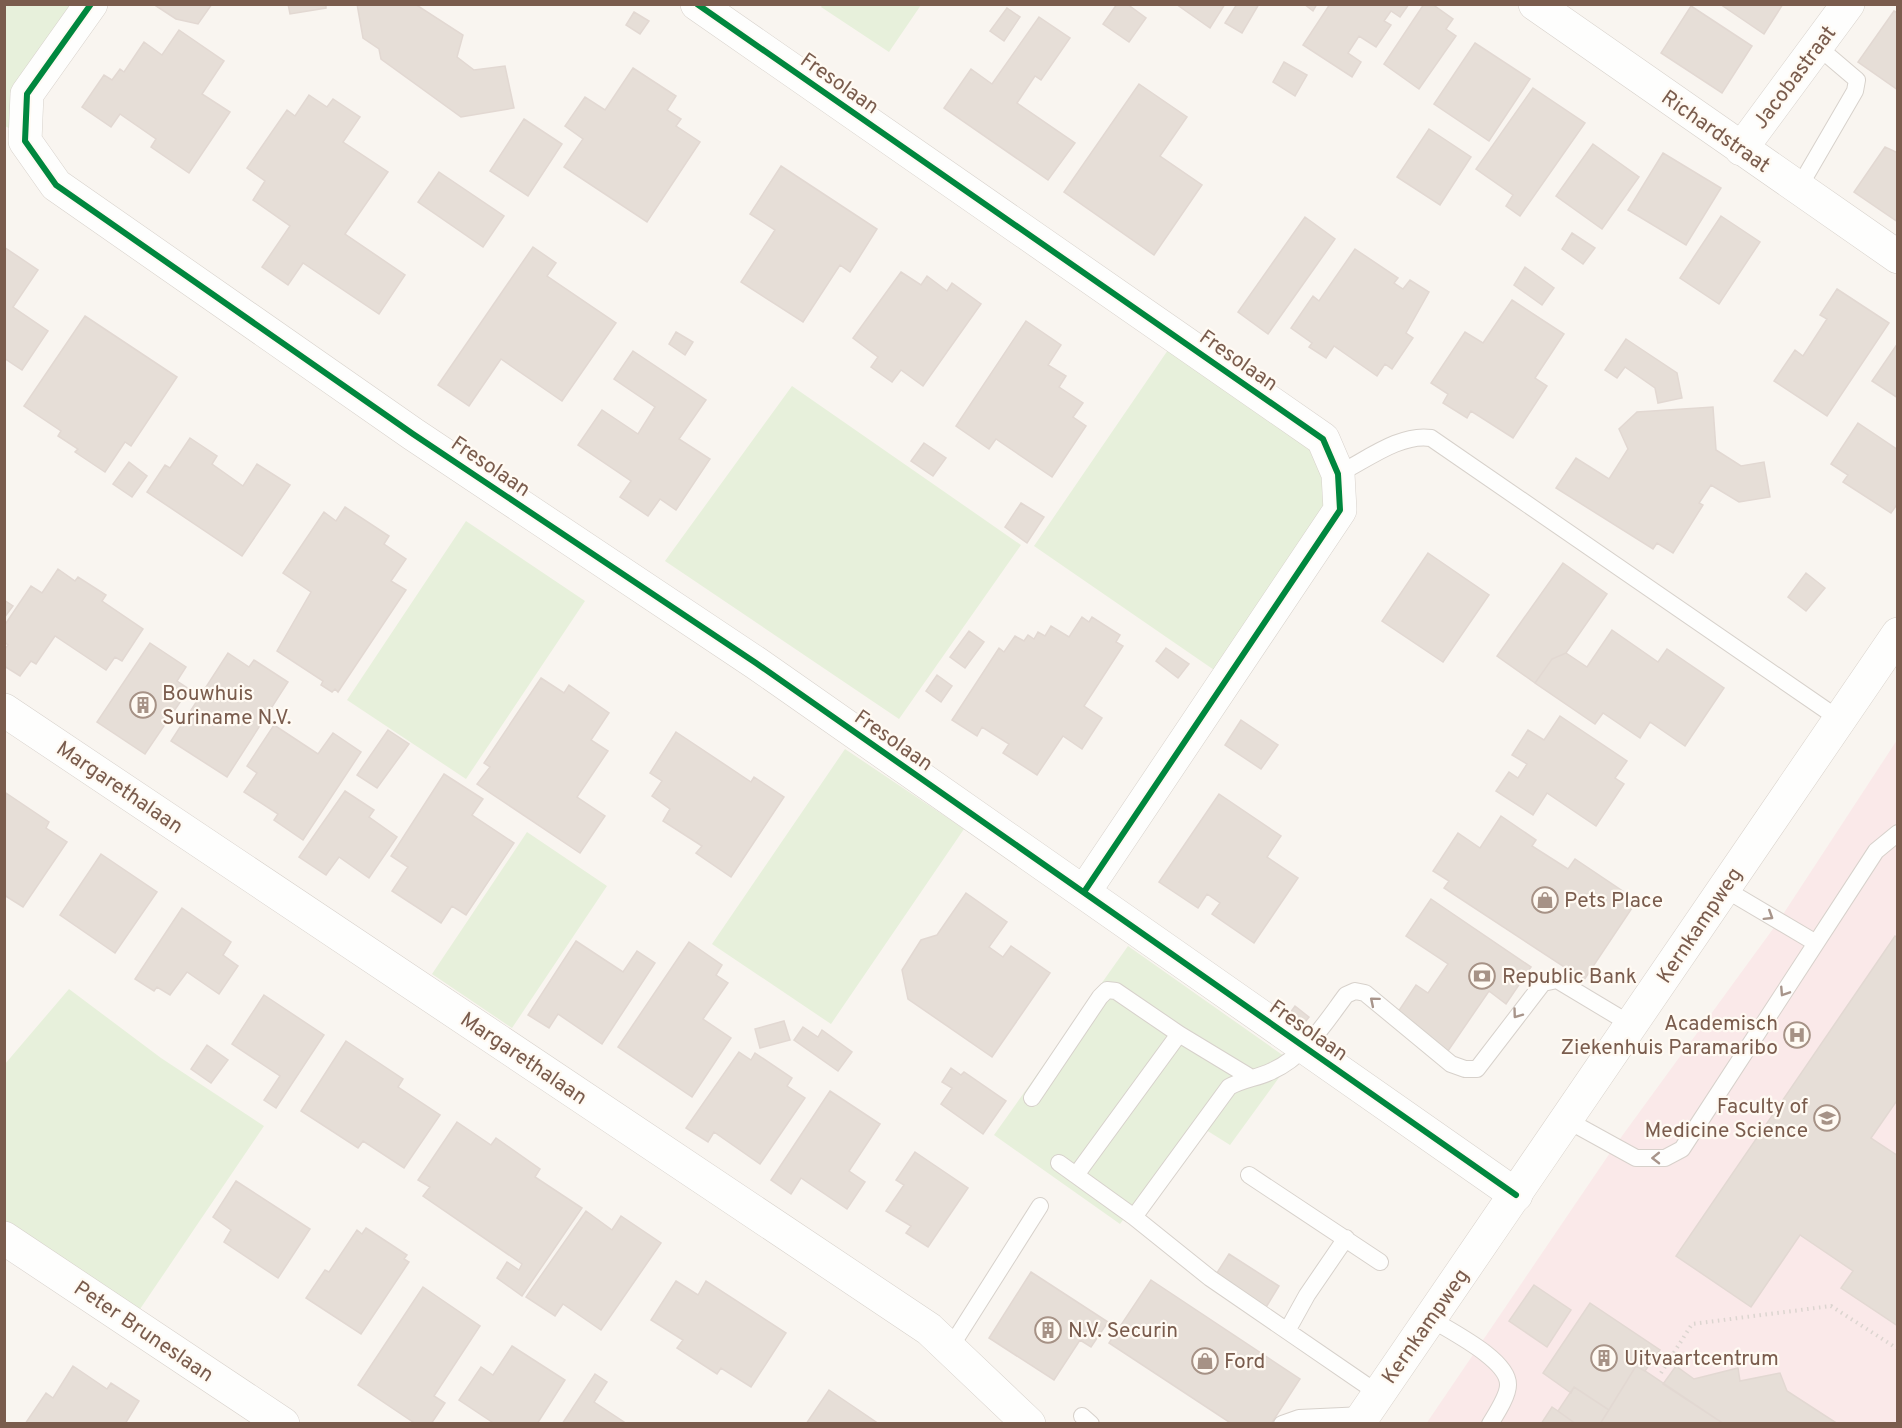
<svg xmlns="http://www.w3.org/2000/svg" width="1902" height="1428" viewBox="0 0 1902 1428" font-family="Overpass,sans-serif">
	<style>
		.medical { fill: #fae9e9 }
		.green { fill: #e7f0db }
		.building { fill: #e6ded7; stroke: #e2d8d2; stroke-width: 1.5 }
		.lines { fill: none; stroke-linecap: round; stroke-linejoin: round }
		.lane-casing { stroke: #d7d1cb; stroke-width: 18 }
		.street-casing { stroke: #d7d1cb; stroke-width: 34 }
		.secondary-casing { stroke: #d9d2cb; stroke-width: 34 }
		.path { stroke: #dcd5d0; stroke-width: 4; stroke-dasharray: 1.5 4.5; stroke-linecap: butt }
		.lane { stroke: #fefefd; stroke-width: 16 }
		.street { stroke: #fefefd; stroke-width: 33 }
		.secondary { stroke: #fefefd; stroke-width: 33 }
		.cycleway-casing { stroke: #fffaf3; stroke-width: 10 }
		.cycleway { stroke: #00873e; stroke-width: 6 }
		.oneway { stroke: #a8958b }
		.labels { text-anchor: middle; stroke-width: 4.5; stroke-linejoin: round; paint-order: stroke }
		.street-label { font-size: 21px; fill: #7a5c4d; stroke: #fffaf3 }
		.poi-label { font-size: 21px; fill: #7a5c4d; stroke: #fffaf3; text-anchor: start }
	</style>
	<rect width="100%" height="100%" fill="#f9f5f0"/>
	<!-- medical -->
	<path class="medical" d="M1897 740V1423L1426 1424 1614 1147 1778 922Z"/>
	<!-- green -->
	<path class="green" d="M823 4H921V5L889 52 821 7Z
		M4 5H74L14 131 5 126Z
		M1168 350 1304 442 1319 461 1328 509 1217 672 1034 546Z
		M792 386 1021 545 899 719 665 561Z
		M466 521 585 601 466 779 347 700Z
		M845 749 964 829 831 1024 712 944Z
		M527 832 607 886 512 1028 432 974Z
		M1128 946 1291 1061 1230 1145 1195 1123 1120 1224 994 1135Z
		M69 989 161 1058 264 1126 138 1312 5 1222V1064Z"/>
	<!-- building -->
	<path class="building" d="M153 4H212L198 24 176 19Z
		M288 4H326V8L290 14Z
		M357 4H415L463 35 457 57 474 70 505 66 514 108 461 117 381 59 379 49 363 38Z
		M1117 4H1127L1146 18 1129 42 1103 24Z
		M1176 4H1225L1210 28Z
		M1237 4H1259L1242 33 1225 23Z
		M1304 4H1317L1313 11Z
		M1330 4H1409L1400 17 1391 11 1384 21 1391 25 1376 47 1359 36 1348 53 1361 62 1352 77 1303 45Z
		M1424 4H1432L1453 19 1446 29 1456 36 1419 89 1384 64Z
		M1720 4H1783L1764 34Z
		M1691 6 1752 46 1722 93 1661 53Z
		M1007 8 1020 17 1004 41 990 31Z
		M1894 11 1898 13V90L1858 62Z
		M634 12 649 21 640 34 626 25Z
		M1039 17 1070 38 1041 80 1035 76 1017 103 1075 143 1048 180 944 108 971 69 992 84Z
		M179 30 224 61 202 94 230 112 189 173 151 147 156 139 120 114 111 127 82 107 104 75 112 80 120 69 124 72 144 42 162 55Z
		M1475 43 1530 79 1489 141 1434 104Z
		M1284 62 1307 75 1295 96 1273 82Z
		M633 68 676 96 667 110 681 119 676 126 700 142 647 222 564 167 583 139 565 126 585 97 605 110Z
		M1139 84 1187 117 1160 156 1202 185 1154 255 1064 192Z
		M1533 88 1585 123 1520 216 1506 206 1513 195 1476 169Z
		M309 95 327 107 333 99 360 117 343 142 388 172 345 234 405 275 379 314 303 263 288 285 262 267 290 226 253 200 265 181 247 168 287 110 295 116Z
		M524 119 562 144 528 196 490 171Z
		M1429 129 1471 157 1440 205 1397 177Z
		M1593 144 1639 177 1602 229 1556 196Z
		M1885 147 1898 153V222L1854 192Z
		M1663 153 1721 188 1686 245 1628 210Z
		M781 166 877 229 850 272 840 265 803 322 741 282 775 230 750 214Z
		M439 172 504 216 483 247 418 202Z
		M1721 216 1760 242 1719 304 1680 278Z
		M1305 217 1335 239 1268 334 1238 312Z
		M1572 233 1595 248 1583 264 1562 249Z
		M4 247 38 270 13 307 48 331 22 370 4 358Z
		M533 247 556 263 547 276 616 323 562 401 501 359 469 406 438 385Z
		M1355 249 1398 278 1394 283 1403 289 1410 280 1429 292 1406 333 1413 338 1392 369 1385 364 1377 376 1334 346 1326 358 1309 347 1312 343 1291 328 1313 296 1319 301Z
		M1525 267 1554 288 1542 305 1514 285Z
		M901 272 921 285 927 276 947 291 952 283 981 304 923 386 901 370 892 382 871 367 878 357 853 338Z
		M1837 289 1889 323 1827 416 1774 381 1795 350 1803 356 1827 319 1820 315Z
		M1512 300 1564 334 1535 378 1547 386 1513 438 1471 411 1467 418 1443 403 1448 394 1431 383 1465 332 1483 343Z
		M85 316 177 377 131 446 125 442 105 472 75 452 78 449 58 436 61 431 24 406Z
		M1026 321 1061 345 1048 365 1066 376 1059 387 1083 403 1073 417 1086 426 1052 477 996 439 989 449 956 426Z
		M676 332 693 342 685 355 669 344Z
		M1626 339 1677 373 1682 398 1658 403 1655 388 1625 367 1617 378 1605 370Z
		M1898 343V398L1872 381Z
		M633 351 706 400 679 439 710 459 676 510 660 499 648 516 620 497 631 481 578 445 602 410 638 434 655 407 614 379Z
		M1713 407 1716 450 1741 466 1764 462 1770 497 1739 502 1711 485 1699 503 1703 505 1673 553 1657 543 1653 549 1556 488 1576 458 1609 479 1628 449 1619 429 1637 412Z
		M1858 423 1898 450V503L1891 513 1843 482 1848 475 1831 464Z
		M190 438 217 456 212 464 243 486 257 464 290 485 242 556 147 492 165 465 170 468Z
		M924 443 946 458 933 476 911 461Z
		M129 462 147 476 132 497 113 484Z
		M1021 503 1044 517 1027 543 1005 527Z
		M345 507 389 536 384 544 406 559 391 581 406 590 338 692 335 689 332 692 321 685 323 681 277 651 311 592 283 573 324 512 336 521Z
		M1428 553 1489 595 1443 662 1382 621Z
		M1563 563 1607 594 1566 653 1552 659 1535 683 1497 656Z
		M58 569 75 581 78 577 106 595 102 601 143 629 122 661 115 657 106 670 55 636 36 664 31 661 20 676 4 666V650L8 645 4 642V626L31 586 42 593Z
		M1806 573 1825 588 1806 611 1788 597Z
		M4 600 13 606 4 618Z
		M1082 617 1089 622 1092 617 1120 635 1116 642 1123 646 1084 706 1102 718 1082 749 1063 736 1037 775 1003 753 1009 744 982 727 977 736 952 720 999 648 1004 652 1015 636 1024 641 1028 635 1034 639 1038 632 1045 636 1051 626 1069 637Z
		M1612 630 1658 662 1667 649 1724 688 1685 746 1650 722 1640 738 1603 713 1595 724 1535 683 1552 659 1566 653 1587 667Z
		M969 631 984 642 965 668 950 657Z
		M150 643 186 667 177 681 189 689 145 754 97 722Z
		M1166 648 1189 664 1178 678 1156 661Z
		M228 653 249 667 254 660 288 682 227 777 171 741Z
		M937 675 952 686 941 702 926 691Z
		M541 678 564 693 569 685 609 713 591 740 608 751 577 797 605 816 580 853 477 784 490 767 484 763Z
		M1560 716 1627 761 1615 778 1624 784 1596 826 1547 793 1533 815 1496 791 1509 772 1518 778 1527 764 1512 755 1528 730 1544 740Z
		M1241 720 1278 745 1261 769 1225 745Z
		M274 725 318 754 333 733 361 752 303 840 274 820 278 814 244 792 257 773 247 766Z
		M388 730 409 744 377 788 357 775Z
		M676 732 751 782 754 777 784 797 731 877 696 853 702 846 663 821 670 809 652 796 662 781 650 773Z
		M444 774 483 799 472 815 514 843 466 915 452 906 441 923 392 891 408 867 391 856Z
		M345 791 374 810 369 817 397 837 369 878 339 857 326 875 299 857Z
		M6 793 49 822 46 828 67 842 23 907 4 895Z
		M1219 794 1281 836 1267 857 1298 878 1254 943 1212 914 1220 903 1207 894 1198 908 1159 882Z
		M1501 816 1536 840 1532 846 1568 869 1575 859 1630 896 1625 904 1632 908 1584 980 1444 888 1449 881 1433 871 1458 833 1480 848Z
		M101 854 157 892 115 953 60 915Z
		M966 893 1007 922 989 947 1003 957 1011 946 1050 973 992 1057 908 999 902 970 921 940 937 935Z
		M1431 899 1531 967 1506 1004 1489 991 1448 1051 1396 1015 1416 985 1428 993 1448 964 1406 936Z
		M182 908 231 942 223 955 238 966 219 994 187 972 170 995 157 987 154 991 135 979Z
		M1895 936 1898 938V1099L1871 1138 1898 1156V1326L1841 1288 1853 1271 1800 1235 1751 1307 1676 1256Z
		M576 941 623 972 637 951 655 963 602 1044 558 1014 549 1028 528 1015Z
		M689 942 722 965 716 975 728 983 703 1019 731 1038 692 1097 618 1047Z
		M264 995 324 1035 276 1108 264 1100 280 1076 232 1044Z
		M1295 1006 1309 1017 1301 1027 1287 1017Z
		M784 1021 790 1040 760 1048 755 1029Z
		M803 1027 818 1037 822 1030 852 1052 838 1071 794 1040Z
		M346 1041 403 1079 398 1087 440 1115 404 1168 363 1141 358 1148 301 1111Z
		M207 1045 228 1060 211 1083 191 1069Z
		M739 1052 751 1060 755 1053 792 1078 787 1086 805 1098 760 1164 714 1132 708 1142 686 1128Z
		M951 1068 961 1075 964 1072 1006 1101 983 1134 941 1104 952 1088 942 1082Z
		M830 1091 880 1124 849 1171 865 1182 847 1209 801 1178 791 1194 771 1180Z
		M457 1122 491 1145 496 1138 540 1169 535 1177 582 1208 522 1296 497 1278 507 1262 519 1270 522 1264 423 1196 430 1187 418 1180Z
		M915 1152 968 1188 928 1247 906 1233 911 1226 886 1211 904 1185 896 1180Z
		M236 1181 310 1229 278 1278 224 1242 231 1230 213 1217Z
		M586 1211 612 1230 621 1216 661 1243 601 1330 563 1304 555 1316 526 1297Z
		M366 1228 407 1255 404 1259 409 1262 361 1334 306 1298 325 1270 329 1272 357 1230 362 1234Z
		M1229 1254 1279 1286 1265 1309 1215 1276Z
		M1031 1272 1108 1322 1091 1347 1080 1340 1054 1380 989 1338Z
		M1151 1280 1300 1379 1271 1424H1232L1109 1343Z
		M676 1281 698 1295 706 1281 786 1333 751 1387 721 1368 717 1374 677 1348 683 1340 651 1320Z
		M1534 1285 1571 1310 1547 1347 1509 1321Z
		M423 1287 480 1326 434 1396 445 1403 431 1424H416L358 1385Z
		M1590 1303 1660 1350 1645 1371 1636 1366 1609 1410 1574 1387 1571 1393 1543 1373Z
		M512 1346 565 1380 537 1424H495L459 1400 481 1367 493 1375Z
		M73 1366 107 1389 111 1383 139 1401 125 1424H25L46 1393 53 1398Z
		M1636 1366 1645 1371 1724 1424H1600Z
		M1676 1366 1694 1379 1738 1368 1740 1381 1780 1373 1787 1391 1838 1424H1724L1663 1384Z
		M595 1374 607 1382 594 1402 627 1424H562Z
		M1574 1387 1609 1410 1600 1424H1576L1558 1411Z
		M829 1390 879 1424H806Z
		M1552 1407 1558 1411 1576 1424H1541Z"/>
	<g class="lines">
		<!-- lane casing -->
		<g class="lane-casing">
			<path id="lane" d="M1798 189 1855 91 1857 80 1817 46
				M1338 474C1365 461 1400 433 1431 438L1839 719
				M1723 888 1816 943
				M1032 1098 1100 997 1107 990 1116 991 1179 1034 1250 1077
				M1567 1120 1636 1158H1665L1682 1149 1876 851 1898 833
				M1059 1163 1134 1217 1210 1278 1379 1394
				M1076 1175 1179 1034
				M1249 1175 1380 1262
				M1134 1217 1229 1087C1243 1079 1258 1078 1272 1071 1305 1056 1325 1023 1346 995L1355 991 1365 993 1451 1064 1465 1069H1477L1543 983 1557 980 1632 1025
				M1431 1319C1450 1331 1509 1360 1508 1385 1508 1396 1496 1414 1490 1424
				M1287 1331 1307 1295 1346 1238
				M950 1348 1040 1206
				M1082 1416 1091 1424
				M1282 1424 1299 1418 1364 1415"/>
		</g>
		<!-- street casing -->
		<g class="street-casing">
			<path id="street" d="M91 4 27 94 25 141 56 185 413 434 756 663 1516 1195
				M697 4 1323 439 1338 474 1340 510 1084 892
				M1535 4 1898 257
				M1741 149 1848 4
				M4 710 929 1329 1029 1424
				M4 1238 283 1424"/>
		</g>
		<!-- secondary casing -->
		<g class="secondary-casing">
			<path id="secondary" d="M1358 1424 1898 634"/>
		</g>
		<!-- path -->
		<path class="path" d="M1661 1373 1692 1324 1831 1306 1898 1349"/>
		<!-- lane -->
		<use href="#lane" class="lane"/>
		<!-- street -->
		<use href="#street" class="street"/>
		<!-- secondary -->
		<use href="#secondary" class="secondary"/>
		<!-- cycleway casing -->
		<g class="cycleway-casing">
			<path id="cycleway" d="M91 4 27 94 25 141 56 185 413 434 756 663 1516 1195
				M697 4 1323 439 1338 474 1340 510 1084 892"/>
		</g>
		<!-- cycleway -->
		<use href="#cycleway" class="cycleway"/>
	</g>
	<!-- one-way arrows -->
	<defs><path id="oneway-chevron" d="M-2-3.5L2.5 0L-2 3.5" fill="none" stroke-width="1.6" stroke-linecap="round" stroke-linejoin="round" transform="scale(1.5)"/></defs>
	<g class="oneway">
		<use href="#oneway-chevron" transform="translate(1769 916) rotate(32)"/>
		<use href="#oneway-chevron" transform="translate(1784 992) rotate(123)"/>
		<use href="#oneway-chevron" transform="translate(1374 1001) rotate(-140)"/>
		<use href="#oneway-chevron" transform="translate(1517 1014) rotate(126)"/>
		<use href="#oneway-chevron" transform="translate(1656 1158) rotate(179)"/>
	</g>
	<!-- icons -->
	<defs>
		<g id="building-ring" transform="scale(1.35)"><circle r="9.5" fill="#fffaf3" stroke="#a69286" stroke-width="1.5"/><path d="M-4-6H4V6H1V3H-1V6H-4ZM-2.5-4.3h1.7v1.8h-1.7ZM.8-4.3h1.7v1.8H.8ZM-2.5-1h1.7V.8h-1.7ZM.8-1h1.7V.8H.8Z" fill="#a69286"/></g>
		<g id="shop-ring" transform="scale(1.35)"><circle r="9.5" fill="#fffaf3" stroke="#a69286" stroke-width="1.5"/><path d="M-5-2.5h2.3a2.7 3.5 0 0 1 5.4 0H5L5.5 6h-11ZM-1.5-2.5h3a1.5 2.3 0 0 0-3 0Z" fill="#a69286"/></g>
		<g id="bank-ring" transform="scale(1.35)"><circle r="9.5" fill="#fffaf3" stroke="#a69286" stroke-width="1.5"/><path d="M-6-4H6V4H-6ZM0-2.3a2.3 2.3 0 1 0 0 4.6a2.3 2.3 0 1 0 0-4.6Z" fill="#a69286"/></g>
		<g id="hospital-ring" transform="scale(1.35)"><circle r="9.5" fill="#fffaf3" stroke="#a69286" stroke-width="1.5"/><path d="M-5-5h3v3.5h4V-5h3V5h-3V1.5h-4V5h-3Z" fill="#a69286"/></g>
		<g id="university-ring" transform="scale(1.35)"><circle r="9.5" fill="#fffaf3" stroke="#a69286" stroke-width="1.5"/><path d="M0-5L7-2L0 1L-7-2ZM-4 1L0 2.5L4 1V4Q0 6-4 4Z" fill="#a69286"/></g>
	</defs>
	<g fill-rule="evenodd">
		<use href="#building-ring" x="143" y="705"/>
		<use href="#shop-ring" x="1545" y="900"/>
		<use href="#bank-ring" x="1482" y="976"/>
		<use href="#hospital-ring" x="1797" y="1035"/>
		<use href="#university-ring" x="1827" y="1118"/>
		<use href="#building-ring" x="1048" y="1330"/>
		<use href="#building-ring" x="1604" y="1358"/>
		<use href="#shop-ring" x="1205" y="1361"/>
	</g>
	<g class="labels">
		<!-- street labels -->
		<g class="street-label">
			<text transform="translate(1794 77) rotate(-53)" y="7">Jacobastraat</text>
			<text transform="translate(840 83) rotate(35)" y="7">Fresolaan</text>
			<text transform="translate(1716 131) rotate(35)" y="7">Richardstraat</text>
			<text transform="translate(1239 360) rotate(35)" y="7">Fresolaan</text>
			<text transform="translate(491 466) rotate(34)" y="7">Fresolaan</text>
			<text transform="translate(894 740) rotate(35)" y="7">Fresolaan</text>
			<text transform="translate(120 787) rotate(34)" y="7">Margarethalaan</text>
			<text transform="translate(1699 925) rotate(-56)" y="7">Kernkampweg</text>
			<text transform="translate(1309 1030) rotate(35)" y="7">Fresolaan</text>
			<text transform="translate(524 1058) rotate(34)" y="7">Margarethalaan</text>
			<text transform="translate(1425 1326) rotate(-55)" y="7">Kernkampweg</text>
			<text transform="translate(144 1331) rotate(34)" y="7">Peter Bruneslaan</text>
		</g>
		<!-- poi labels -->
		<g class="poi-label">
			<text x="162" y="700">Bouwhuis<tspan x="162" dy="24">Suriname N.V.</tspan></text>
			<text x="1564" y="907">Pets Place</text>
			<text x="1502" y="983">Republic Bank</text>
			<text x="1778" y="1030" text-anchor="end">Academisch<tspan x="1778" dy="24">Ziekenhuis Paramaribo</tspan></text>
			<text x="1808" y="1113" text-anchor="end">Faculty of<tspan x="1808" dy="24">Medicine Science</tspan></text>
			<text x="1068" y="1337">N.V. Securin</text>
			<text x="1624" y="1365">Uitvaartcentrum</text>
			<text x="1224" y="1368">Ford</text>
		</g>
	</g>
	<!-- border -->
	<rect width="1902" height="1428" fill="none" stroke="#7a5c4d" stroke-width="12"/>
</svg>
